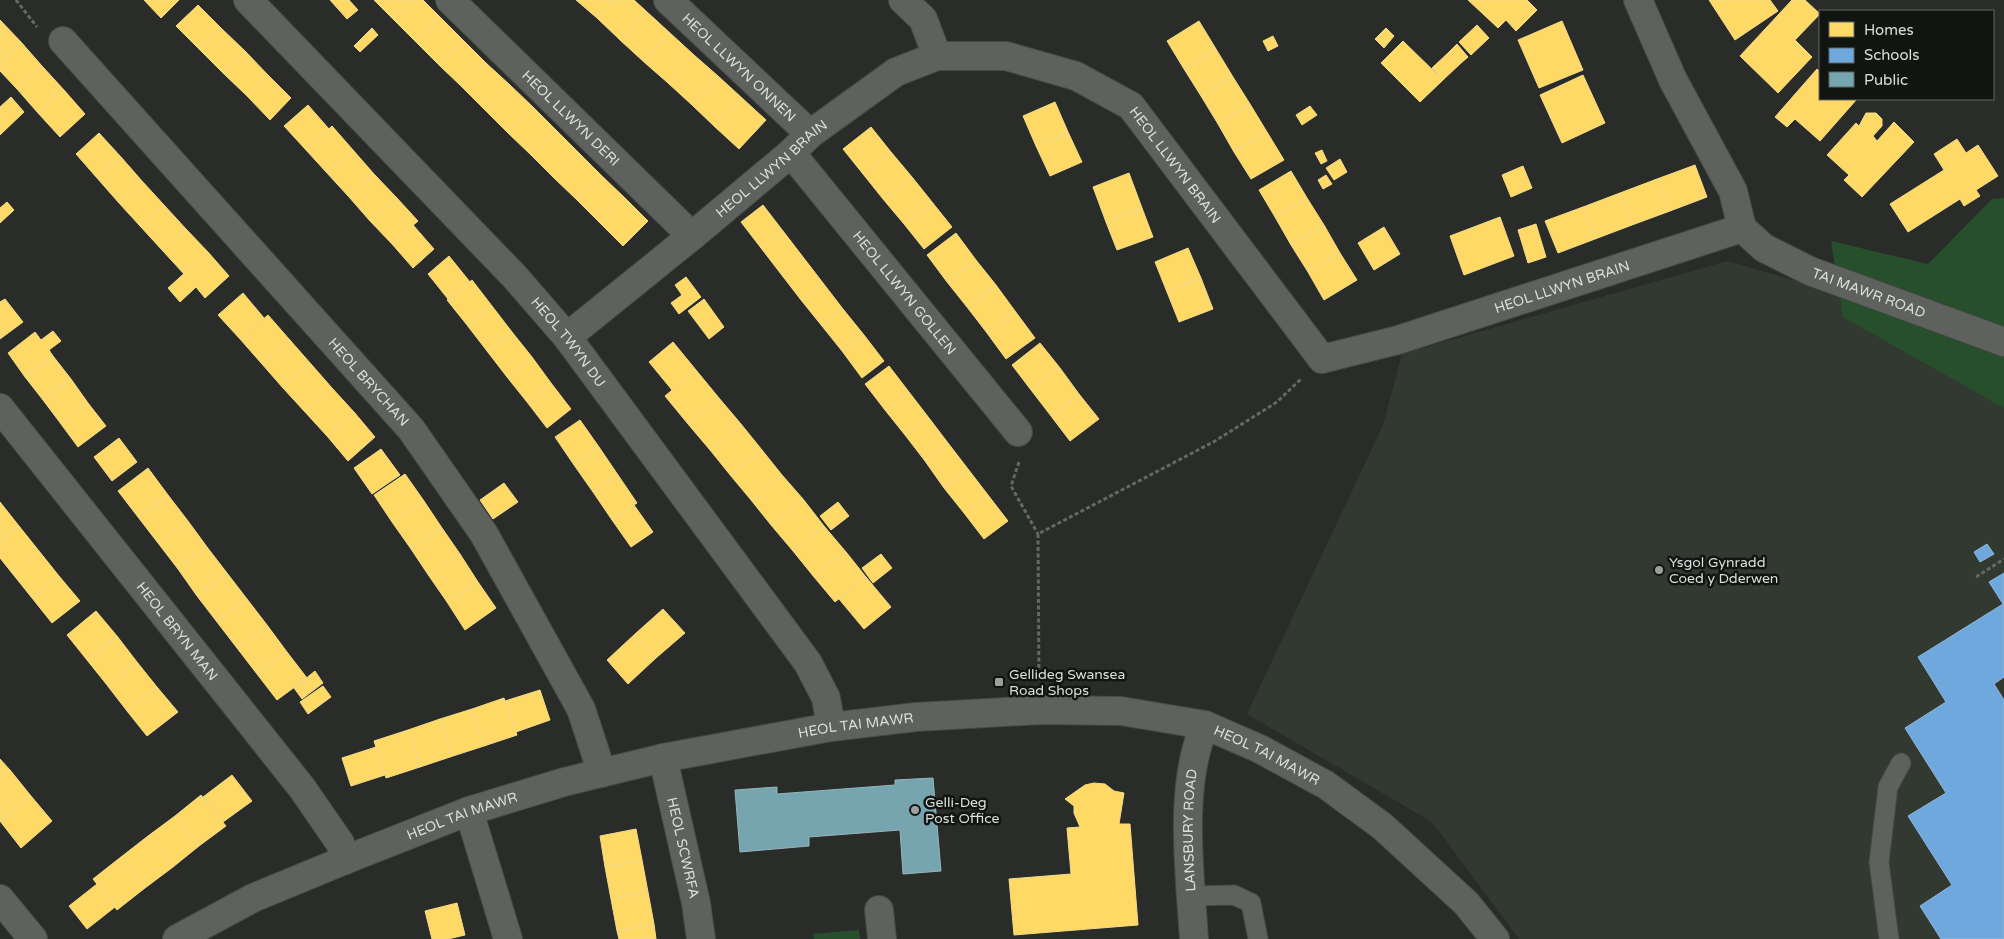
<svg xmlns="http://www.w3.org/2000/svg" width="2004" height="939" viewBox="0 0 2004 939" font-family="'Varela Round',sans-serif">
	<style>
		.built { fill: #313931 }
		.green { fill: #274f2b }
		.homes { fill: #ffd966; stroke: #f4db89 }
		.schools { fill: #6fa8dc; stroke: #90b8dc }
		.public { fill: #76a5af; stroke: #95b6bc }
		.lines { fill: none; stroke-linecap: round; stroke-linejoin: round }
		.service-casing { stroke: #464946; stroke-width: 21 }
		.minor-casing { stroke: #464946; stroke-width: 30 }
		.path { stroke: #666866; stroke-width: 3; stroke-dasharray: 4 2.5; stroke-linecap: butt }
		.service { stroke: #5f615f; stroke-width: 19 }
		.minor { stroke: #5f615f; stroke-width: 28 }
		.poi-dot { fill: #9da09d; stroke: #121412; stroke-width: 2 }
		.labels { text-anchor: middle; stroke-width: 5; stroke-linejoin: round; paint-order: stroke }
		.street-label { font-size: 14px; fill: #dcdfdc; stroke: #121412 }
		.poi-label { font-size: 14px; fill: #dcdfdc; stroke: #121412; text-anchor: start }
	</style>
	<rect width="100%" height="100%" fill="#292c29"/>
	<!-- built -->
	<path class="built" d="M1727 261 1849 296 2004 353V939H1519L1432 822 1247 714 1383 425 1402 354Z"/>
	<!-- green -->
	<path class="green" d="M2004 198V408L1843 317 1831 241 1928 264 1992 199Z
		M859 930 860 939H814L813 934Z"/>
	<!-- homes -->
	<path class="homes" d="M144 0H179L161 18Z
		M330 0H349L358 10 347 19Z
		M374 0H411L393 19Z
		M411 0H423L440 17 416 42 393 19Z
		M576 0H613L597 18Z
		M613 0H634L646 11 620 40 597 18Z
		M1468 0H1527L1537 10 1516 31 1506 20 1498 28Z
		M1709 0H1770L1778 11 1735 40Z
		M1792 0H1805L1820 14 1795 40 1812 57 1778 93 1740 56Z
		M198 5 221 28 200 50 176 26Z
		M646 11 670 33 644 62 620 40Z
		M440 17 463 40 439 65 416 42Z
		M0 20 21 42 0 62Z
		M1199 21 1216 49 1184 69 1167 41Z
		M1562 21 1583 70 1539 88 1518 40Z
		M1477 25 1489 38 1471 55 1459 42Z
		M221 28 245 51 223 73 200 50Z
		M372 28 378 35 360 52 354 46Z
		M1386 28 1394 36 1384 48 1375 39Z
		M670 33 694 55 668 83 644 62Z
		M1273 36 1278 46 1268 51 1263 41Z
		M463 40 486 63 462 87 439 65Z
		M1403 41 1443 80 1420 102 1381 63Z
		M21 42 42 66 17 89 0 71V62Z
		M1457 44 1468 57 1460 64 1449 52Z
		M1216 49 1233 77 1201 96 1184 69Z
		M245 51 268 75 247 96 223 73Z
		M1449 52 1460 64 1443 80 1432 68Z
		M694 55 718 76 692 105 668 83Z
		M486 63 510 85 485 110 462 87Z
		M42 66 64 90 38 113 17 89Z
		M1817 69 1820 72V99H1857L1820 141 1795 119 1787 127 1775 117Z
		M268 75 291 98 270 120 247 96Z
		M1583 75 1605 123 1562 143 1540 95Z
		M718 76 742 98 715 127 692 105Z
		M1233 77 1250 104 1218 124 1201 96Z
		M510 85 533 107 508 133 485 110Z
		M64 90 85 114 60 137 38 113Z
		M11 97 24 112 0 135V107Z
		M742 98 766 120 739 149 715 127Z
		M1055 102 1068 132 1036 146 1023 116Z
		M1250 104 1267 132 1234 152 1218 124Z
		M308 105 329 129 306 150 284 126Z
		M1310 106 1317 115 1302 125 1296 115Z
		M533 107 556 130 531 155 508 133Z
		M1866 113H1876L1882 119V126L1873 136 1877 141 1894 122 1914 142 1862 197 1844 180 1849 175 1827 155 1856 123 1859 126Z
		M332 126 353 150 327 173 306 150Z
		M871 127 891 152 863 174 843 149Z
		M556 130 579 153 554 178 531 155Z
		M1068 132 1082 162 1050 176 1036 146Z
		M1267 132 1284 160 1251 179 1234 152Z
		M99 133 121 157 97 178 76 154Z
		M1957 139 1966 153 1978 145 1998 176 1976 190 1980 196 1964 206 1960 199 1908 232 1890 204 1944 170 1934 154Z
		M353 150 374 174 349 197 327 173Z
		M1322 150 1327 161 1321 164 1315 153Z
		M891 152 912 177 883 199 863 174Z
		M579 153 602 176 577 200 554 178Z
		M121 157 142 181 119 203 97 178Z
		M1340 159 1347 172 1334 180 1326 168Z
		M1695 165 1707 197 1670 211 1657 179Z
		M1523 166 1532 188 1511 197 1502 175Z
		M1291 171 1307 198 1275 217 1259 190Z
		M1129 173 1142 208 1106 222 1093 187Z
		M374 174 396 197 370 221 349 197Z
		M1326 175 1332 184 1323 189 1318 180Z
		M602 176 625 198 600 223 577 200Z
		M912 177 932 202 904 224 883 199Z
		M1657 179 1670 211 1632 225 1620 193Z
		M142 181 164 205 140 226 119 203Z
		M1620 193 1632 225 1595 239 1583 207Z
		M396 197 418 221 392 244 370 221Z
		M625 198 648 221 623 246 600 223Z
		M1307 198 1324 225 1291 245 1275 217Z
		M7 202 14 210 0 223V208Z
		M932 202 952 227 924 249 904 224Z
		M164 205 186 229 162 250 140 226Z
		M763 205 783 231 761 248 741 222Z
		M1583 207 1595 239 1558 253 1545 221Z
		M1142 208 1153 237 1117 250 1106 222Z
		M1500 217 1514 256 1464 275 1450 236Z
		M1536 224 1546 257 1528 263 1518 230Z
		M413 225 434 249 413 268 392 244Z
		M1324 225 1340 253 1308 272 1291 245Z
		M1384 227 1400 254 1374 270 1358 243Z
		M186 229 208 252 184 274 162 250Z
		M783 231 803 257 781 274 761 248Z
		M956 233 976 260 947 282 927 255Z
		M1188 248 1201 278 1167 292 1155 262Z
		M208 252 229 276 205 298 196 287 180 302 168 288Z
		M1340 253 1357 280 1324 300 1308 272Z
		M449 256 470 282 448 299 428 274Z
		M803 257 823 283 801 300 781 274Z
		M976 260 996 285 967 307 947 282Z
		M686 277 701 297 679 314 671 303 682 295 675 285Z
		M1201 278 1213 309 1179 322 1167 292Z
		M472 280 492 306 467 325 447 300Z
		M823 283 843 309 822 326 801 300Z
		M996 285 1015 311 987 333 967 307Z
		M243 293 264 318 240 339 218 315Z
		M5 299 23 322 0 339V302Z
		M704 299 724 327 709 339 688 311Z
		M492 306 512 332 487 351 467 325Z
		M843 309 864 335 842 351 822 326Z
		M1015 311 1035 338 1006 359 987 333Z
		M268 315 289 339 262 364 240 339Z
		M53 331 61 341 49 350 53 356 25 377 8 353 35 332 41 340Z
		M512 332 532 357 507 377 487 351Z
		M864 335 884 361 862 378 842 351Z
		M289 339 311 364 283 388 262 364Z
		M673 342 696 370 672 390 649 362Z
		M1040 343 1060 368 1031 390 1012 365Z
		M53 356 71 379 43 400 25 377Z
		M532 357 551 383 527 402 507 377Z
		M311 364 332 388 305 412 283 388Z
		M889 366 909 392 885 410 865 384Z
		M1060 368 1079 394 1051 416 1031 390Z
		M696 370 719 398 688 424 665 396Z
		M71 379 88 403 61 424 43 400Z
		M551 383 571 409 547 428 527 402Z
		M332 388 354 412 327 436 305 412Z
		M909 392 929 418 905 435 885 410Z
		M1079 394 1099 419 1070 441 1051 416Z
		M719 398 741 424 710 450 688 424Z
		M88 403 106 426 78 447 61 424Z
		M354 412 375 437 348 461 327 436Z
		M929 418 948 443 925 461 905 435Z
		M580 420 599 447 574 465 555 437Z
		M741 424 762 450 731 476 710 450Z
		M119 438 137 462 112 481 94 457Z
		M948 443 968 469 944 488 925 461Z
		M599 447 618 475 593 492 574 465Z
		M381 449 400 475 372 494 354 468Z
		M762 450 782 475 751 500 731 476Z
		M148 468 168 495 138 517 118 491Z
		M968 469 988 495 964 513 944 488Z
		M405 474 424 501 392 522 374 495Z
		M618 475 637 503 612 520 593 492Z
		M782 475 803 499 771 525 751 500Z
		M504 483 518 502 493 519 480 500Z
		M168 495 188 521 158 543 138 517Z
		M988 495 1008 521 984 539 964 513Z
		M803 499 824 526 793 551 771 525Z
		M424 501 442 528 411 549 392 522Z
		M0 502 19 526 0 540Z
		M838 502 849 516 831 530 820 516Z
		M634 505 653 532 631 547 612 520Z
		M188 521 207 547 178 569 158 543Z
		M19 526 39 551 12 573 0 558V540Z
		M824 526 846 552 814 577 793 551Z
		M442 528 460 554 429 576 411 549Z
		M207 547 227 573 197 596 178 569Z
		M39 551 59 576 32 598 12 573Z
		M846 552 866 577 835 602 814 577Z
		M460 554 478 582 447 602 429 576Z
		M881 554 892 568 873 583 862 568Z
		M227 573 247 599 217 622 197 596Z
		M59 576 80 601 52 623 32 598Z
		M866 577 891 607 864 629 839 599Z
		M478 582 496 608 465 630 447 602Z
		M247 599 267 625 237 648 217 622Z
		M663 609 685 633 656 658 635 634Z
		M96 611 117 636 87 660 67 635Z
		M267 625 287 652 257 674 237 648Z
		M635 634 656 658 628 684 607 660Z
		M117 636 137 662 107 685 87 660Z
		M287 652 307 678 277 700 257 674Z
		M137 662 157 687 127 711 107 685Z
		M315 671 323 683 302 699 294 688Z
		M323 686 331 697 308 714 300 702Z
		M157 687 178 712 147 736 127 711Z
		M540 690 550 720 516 732 505 701Z
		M504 698 517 735 484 746 472 709Z
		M472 709 484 746 453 756 440 719Z
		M440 719 453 756 420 767 408 730Z
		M408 730 420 767 386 778 374 741Z
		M376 747 385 775 351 786 342 758Z
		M0 759 10 770 0 778Z
		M10 770 31 796 0 821V778Z
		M232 775 252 801 223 822 203 797Z
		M1094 783 1105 784 1114 791 1124 793 1119 824H1130L1138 925 1014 935 1009 879 1071 874 1067 828 1080 827 1074 813V806L1065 799 1085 785Z
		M201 795 226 826 199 846 175 816Z
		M31 796 52 821 21 848 0 821Z
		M175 816 199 846 173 867 148 836Z
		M636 829 642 860 605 867 600 836Z
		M148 836 173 867 145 888 121 857Z
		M121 857 145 888 117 910 93 879Z
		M642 860 648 892 611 899 605 867Z
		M97 884 115 907 87 929 69 906Z
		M648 892 654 924 617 931 611 899Z
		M457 903 465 935 448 939H432L425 911Z
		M654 924 656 939H619L617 931Z"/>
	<!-- schools -->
	<path class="schools" d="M1987 544 1994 554 1980 562 1974 552Z
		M2004 573V677L1994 684 2004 700V939H1941L1920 906 1952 885 1908 816 1946 793 1905 728 1946 702 1918 657 2003 604 1989 582Z"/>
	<!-- public -->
	<path class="public" d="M933 778 941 871 903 874 900 830 809 837V846L740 852 735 790 777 787V794L895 785V780Z"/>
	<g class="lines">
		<!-- service casing -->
		<g class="service-casing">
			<path id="service" d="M1191 896 1234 895 1251 903 1258 939
				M1889 939 1879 862 1888 787 1901 763"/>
		</g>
		<!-- minor casing -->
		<g class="minor-casing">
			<g id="minor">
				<path id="s1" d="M248 0 515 277 567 337 808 663 826 698 831 727"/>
				<path id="s2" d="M450 0 692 236"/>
				<path id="s3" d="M668 0 810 134"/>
				<path d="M903 0 923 19 937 56"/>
				<path d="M1638 0 1673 80 1733 191 1742 228"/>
				<path id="s4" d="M63 41 411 429 484 534 581 709 602 773"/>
				<path id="s5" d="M791 153 1018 432"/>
				<path id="s6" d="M1742 228 1764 248 1810 271 2004 342"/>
				<path id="s7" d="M567 337 692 236 791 153 810 134 896 72 937 56H1006L1076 76 1131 106 1322 359 1398 340 1742 228"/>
				<path id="s8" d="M0 408 302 788 340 843 345 860"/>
				<path id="s9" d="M663 758 696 903 701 939"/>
				<path d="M469 811 508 939"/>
				<path d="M0 899 33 939"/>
				<path d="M879 910 882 939"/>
				<path id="s10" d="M177 939 253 898 345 860 469 811 564 782 663 758 831 727 916 717 1041 710 1121 711 1205 725 1260 749 1326 785 1382 826 1466 903 1495 939"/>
				<path id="s11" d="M1194 939C1190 875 1178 785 1205 725"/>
			</g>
		</g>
		<!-- path -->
		<path class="path" d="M16 0 37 27
			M1019 462 1011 486 1038 534
			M1976 577 2004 559
			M1039 681 1038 534 1215 441 1277 402 1301 379"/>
		<!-- service -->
		<use href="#service" class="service"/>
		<!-- minor -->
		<use href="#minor" class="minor"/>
	</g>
	<!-- markers -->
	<g class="poi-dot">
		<circle cx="1659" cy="570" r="5"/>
		<rect x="994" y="677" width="10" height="10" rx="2.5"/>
		<circle cx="915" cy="810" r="5"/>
	</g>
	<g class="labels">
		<!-- street labels -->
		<g class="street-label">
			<text dy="5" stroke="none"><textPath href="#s3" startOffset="98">HEOL LLWYN ONNEN</textPath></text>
			<text dy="5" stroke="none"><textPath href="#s2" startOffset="169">HEOL LLWYN DERI</textPath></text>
			<text dy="5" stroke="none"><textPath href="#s7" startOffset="745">HEOL LLWYN BRAIN</textPath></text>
			<text dy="5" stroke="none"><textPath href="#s7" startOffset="265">HEOL LLWYN BRAIN</textPath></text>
			<text dy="5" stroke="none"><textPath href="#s7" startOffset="1239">HEOL LLWYN BRAIN</textPath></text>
			<text dy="5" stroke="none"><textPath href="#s5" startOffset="180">HEOL LLWYN GOLLEN</textPath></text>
			<text dy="5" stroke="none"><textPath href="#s6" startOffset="144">TAI MAWR ROAD</textPath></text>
			<text dy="5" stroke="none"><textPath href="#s1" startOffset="469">HEOL TWYN DU</textPath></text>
			<text dy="5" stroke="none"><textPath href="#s4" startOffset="458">HEOL BRYCHAN</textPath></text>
			<text dy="5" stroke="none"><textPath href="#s8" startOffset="285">HEOL BRYN MAN</textPath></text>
			<text dy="5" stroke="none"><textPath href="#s10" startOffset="716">HEOL TAI MAWR</textPath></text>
			<text dy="5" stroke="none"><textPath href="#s10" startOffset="1136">HEOL TAI MAWR</textPath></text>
			<text dy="5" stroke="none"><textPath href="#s10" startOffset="311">HEOL TAI MAWR</textPath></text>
			<text dy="5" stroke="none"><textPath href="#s11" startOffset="109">LANSBURY ROAD</textPath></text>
			<text dy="5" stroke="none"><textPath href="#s9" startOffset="92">HEOL SCWRFA</textPath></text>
		</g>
		<!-- poi labels -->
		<g class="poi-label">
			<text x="1669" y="567">Ysgol Gynradd<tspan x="1669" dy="16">Coed y Dderwen</tspan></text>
			<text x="1009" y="679">Gellideg Swansea<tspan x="1009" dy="16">Road Shops</tspan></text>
			<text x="925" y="807">Gelli-Deg<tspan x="925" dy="16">Post Office</tspan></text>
		</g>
	</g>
	<!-- legend -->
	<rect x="1819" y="10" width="175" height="90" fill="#121412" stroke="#636563"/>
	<rect x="1829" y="22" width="25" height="15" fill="#ffd966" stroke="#636563"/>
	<text x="1864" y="35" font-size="15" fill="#dcdfdc">Homes</text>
	<rect x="1829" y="48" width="25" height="15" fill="#6fa8dc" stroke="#636563"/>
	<text x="1864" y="60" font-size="15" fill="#dcdfdc">Schools</text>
	<rect x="1829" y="72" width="25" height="15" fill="#76a5af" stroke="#636563"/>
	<text x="1864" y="85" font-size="15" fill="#dcdfdc">Public</text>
</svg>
